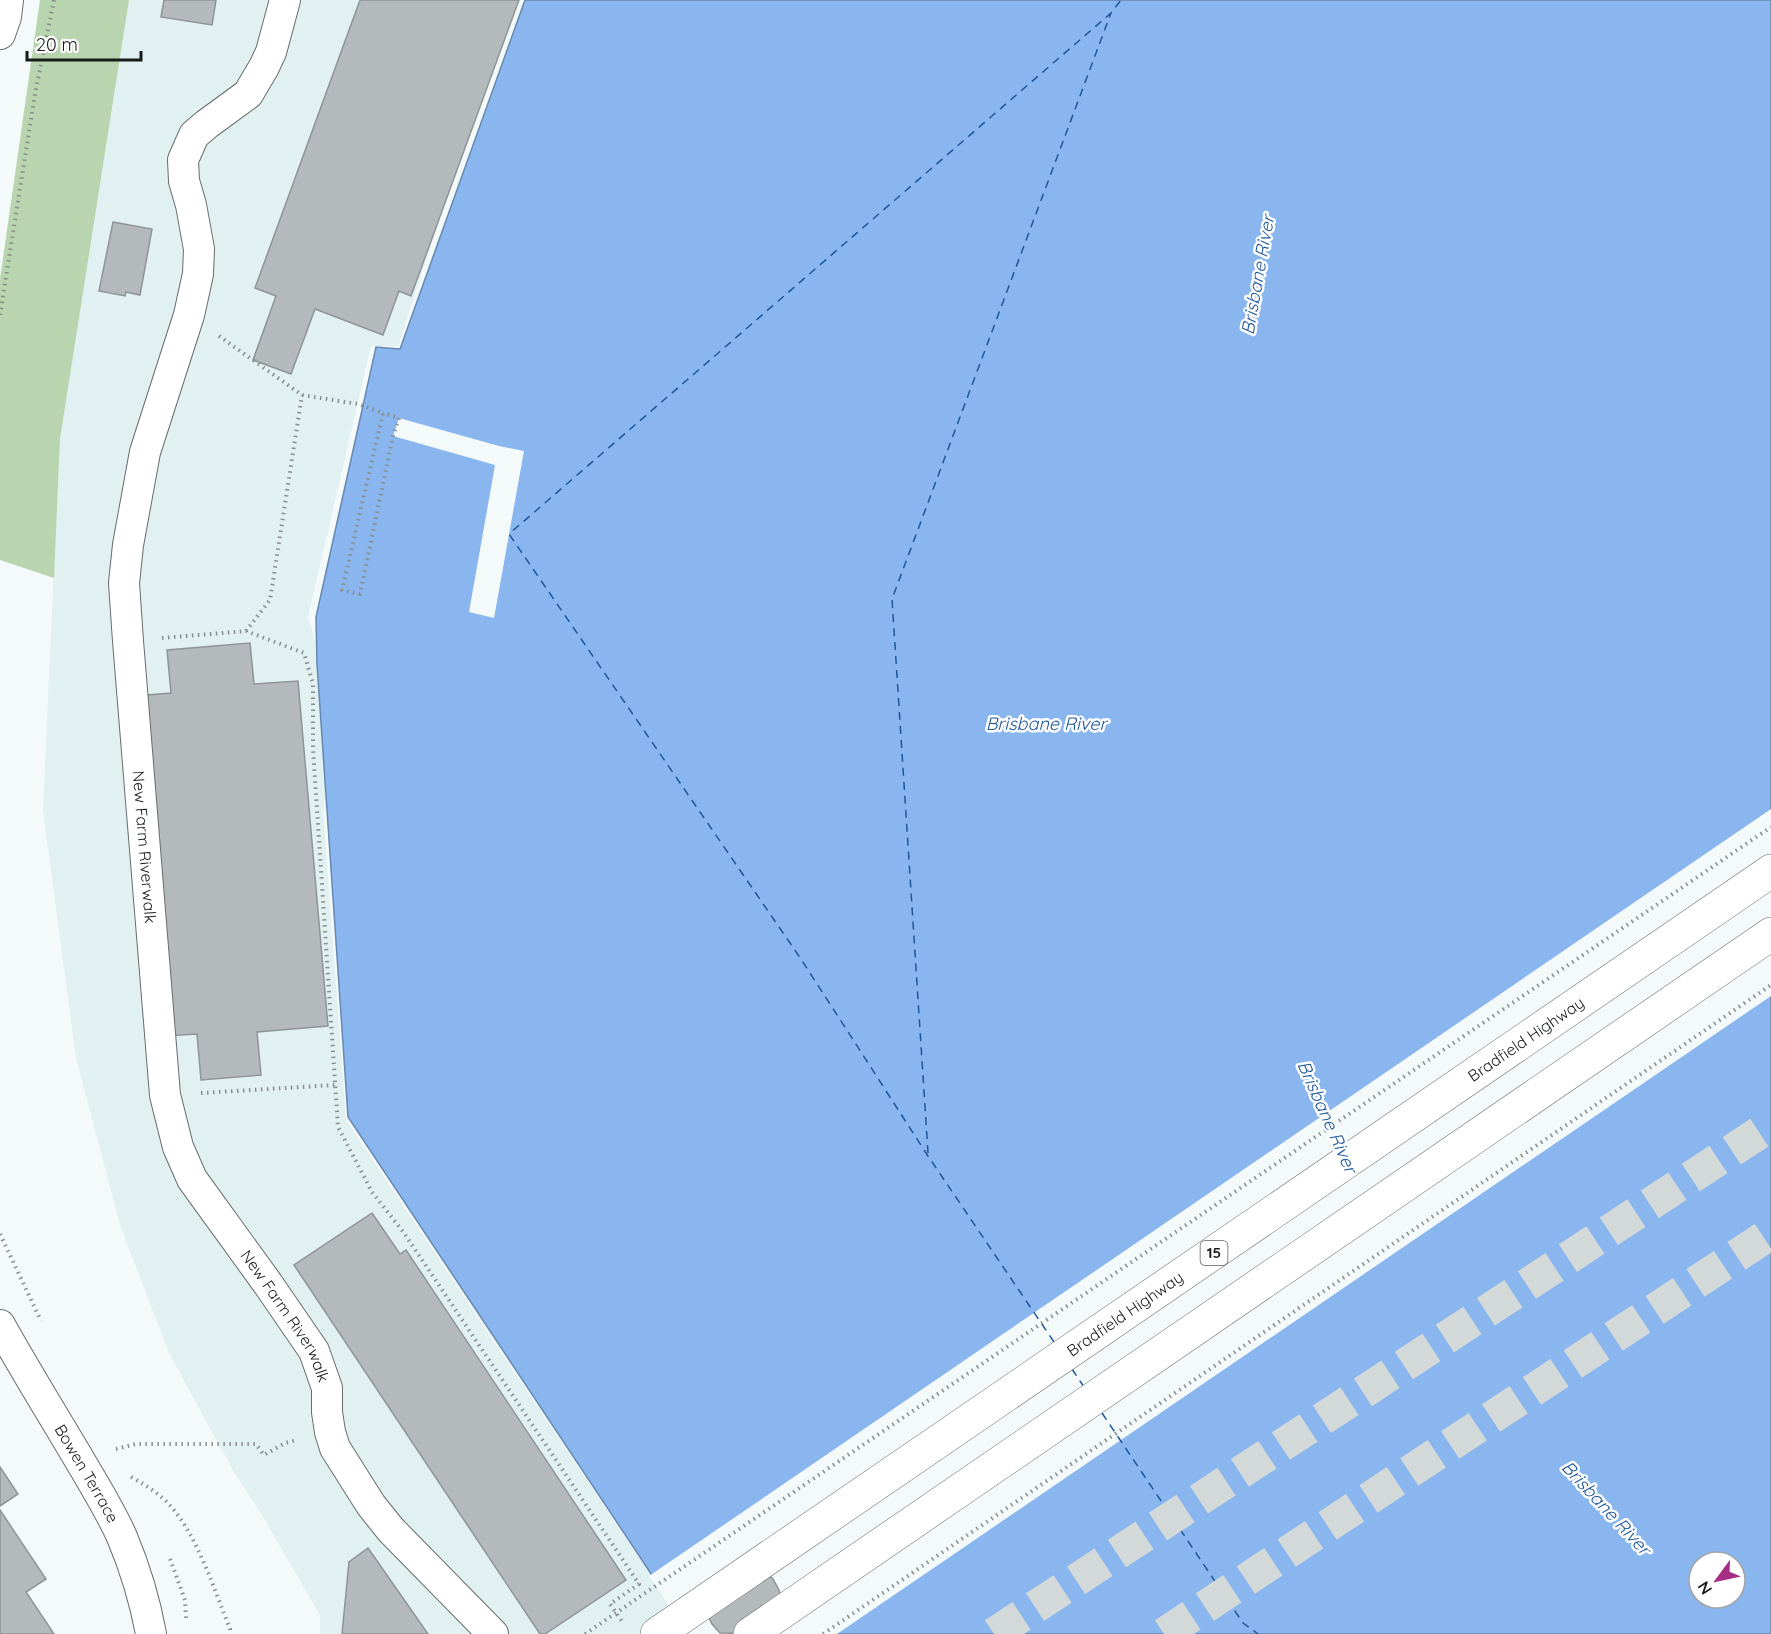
<svg xmlns="http://www.w3.org/2000/svg" width="1771" height="1634" viewBox="0 0 1771 1634" font-family="Quicksand,sans-serif">
	<style>
		.built { fill: #e1f0f0 }
		.green { fill: #b8d5af }
		.water { fill: #89b6ee; stroke: #6788af; stroke-width: 1.5; fill-rule: evenodd }
		.pier { fill: #f4f9f9 }
		.lines { fill: none; stroke-linecap: round; stroke-linejoin: round }
		.ferry { stroke: #1d579a; stroke-width: 1.5; stroke-dasharray: 8 6; stroke-linecap: butt }
		.building { fill: #b4b9bb; stroke: #8f9496; stroke-width: 1.5 }
		.highway-tunnel { stroke: #d3d8d8; stroke-width: 33; stroke-dasharray: 33 16; stroke-linecap: butt }
		.street-casing { stroke: #686d6d; stroke-width: 32 }
		.highway-casing { stroke: #686d6d; stroke-width: 34 }
		.path { stroke: #8a8d8d; stroke-width: 4; stroke-dasharray: 1.5 4.5; stroke-linecap: butt }
		.street { stroke: #fff; stroke-width: 30 }
		.highway { stroke: #fff; stroke-width: 33 }
		.path-bridge { stroke: #8a8d8d; stroke-width: 4; stroke-dasharray: 1.5 4.5; stroke-linecap: butt }
		.labels { text-anchor: middle; stroke-width: 5; stroke-linejoin: round; paint-order: stroke }
		.shield { fill: #fff; stroke: #5e5f5f; stroke-width: 1.5 }
		.shield-label { font-size: 15px; font-weight: bold; fill: #191b1b }
		.street-label { font-size: 16px; fill: #191b1b; stroke: #fff }
		.water-label { font-size: 18px; font-style: italic; fill: #1d579a; stroke: #fff }
	</style>
	<rect width="100%" height="100%" fill="#f4f9f9"/>
	<!-- built -->
	<path class="built" d="M129 0H511L398 346H371L308 617 339 717 323 809 346 1120 639 1558 729 1498 820 1634H320V1615L262 1515 234 1472 169 1353 120 1225 76 1058 43 810 60 439Z"/>
	<!-- green -->
	<path class="green" d="M40 0H129L60 439 54 578 0 560V279Z"/>
	<!-- water -->
	<path class="water" d="M525 0H1771V1634H691L348 1117 317 664 316 617 376 347 400 349ZM1699 1562H1735V1598H1699Z"/>
	<!-- pier -->
	<path class="pier" d="M399 418 499 446 524 451 494 618 469 612 495 465 393 436Z
		M1771 809V996L837 1634H688L649 1576Z"/>
	<g class="lines">
		<!-- ferry -->
		<path class="ferry" d="M928 1153 892 599 1111 13
			M1054 1342 928 1156 801 959 509 534 1111 13 1121 0
			M1072 1369 1084 1387
			M1102 1413 1243 1623 1258 1634"/>
	</g>
	<!-- building -->
	<path class="building" d="M164 0H216L212 25 161 17Z
		M360 0H519L411 296 399 291 383 335 315 309 291 374 253 360 276 296 255 288Z
		M113 222 152 229 140 295 126 292 125 296 99 291Z
		M250 643 254 684 298 681 328 1026 257 1032 261 1075 201 1080 197 1034 165 1036 135 696 171 693 167 650Z
		M372 1213 400 1254 406 1250 626 1580 545 1634H540L294 1265Z
		M0 1467 18 1494 0 1506Z
		M0 1510 46 1579 26 1592 54 1634H0Z
		M368 1548 428 1634H342L349 1562Z
		M764 1570 773 1579 779 1590 782 1602 766 1634 720 1633 712 1624 706 1612Z"/>
	<g class="lines">
		<!-- highway-tunnel -->
		<path class="highway-tunnel" d="M994 1634 1771 1125
			M1164 1634 1771 1233"/>
		<!-- street casing -->
		<g class="street-casing">
			<g id="street">
				<path id="s1" d="M285 0 271 52 264 67 248 94 207 124 194 135 183 160 184 181 191 205 199 249 198 274 189 315 145 452 128 545 124 583 128 641 165 1095 178 1147 192 1179 268 1284 314 1351 327 1388V1412L330 1432 335 1448 371 1505 391 1530 493 1634"/>
				<path d="M0 34 6 17 8 0"/>
				<path id="s2" d="M0 1325C26 1372 55 1418 82 1464 96 1488 111 1512 122 1537 135 1568 145 1601 151 1634"/>
			</g>
		</g>
		<!-- highway casing -->
		<g class="highway-casing">
			<g id="highway">
				<path id="s3" d="M657 1634 1771 871"/>
				<path d="M750 1634 1771 934"/>
			</g>
		</g>
		<!-- path -->
		<path class="path" d="M0 315 35 94 54 0
			M219 336 302 395 358 404 383 413 342 590 360 594 393 436 399 418 383 413
			M246 631 270 600 302 395
			M162 638 246 631 304 653 313 684V749L338 1127 372 1192 404 1233 639 1584 610 1604 623 1623
			M201 1093 335 1085
			M0 1234 41 1321
			M116 1449 136 1444H256L264 1455 285 1443 297 1440
			M131 1477C144 1484 155 1491 166 1501 196 1531 214 1589 230 1629V1634
			M170 1559 185 1600 186 1618
			M823 1634 1771 985"/>
		<!-- street -->
		<use href="#street" class="street"/>
		<!-- highway -->
		<use href="#highway" class="highway"/>
		<!-- path-bridge -->
		<path class="path-bridge" d="M585 1634 1771 827"/>
	</g>
	<g class="labels">
		<!-- shield labels -->
		<rect class="shield" x="1200.5" y="1241" width="27" height="24" rx="4.5"/>
		<g class="shield-label">
			<text x="1214" y="1258">15</text>
		</g>
		<!-- street labels -->
		<g class="street-label">
			<text dy="6" stroke="none"><textPath href="#s1" startOffset="896">New Farm Riverwalk</textPath></text>
			<text dy="6" stroke="none"><textPath href="#s3" startOffset="1053">Bradfield Highway</textPath></text>
			<text dy="6" stroke="none"><textPath href="#s3" startOffset="567">Bradfield Highway</textPath></text>
			<text dy="6" stroke="none"><textPath href="#s1" startOffset="1400">New Farm Riverwalk</textPath></text>
			<text dy="6" stroke="none"><textPath href="#s2" startOffset="172">Bowen Terrace</textPath></text>
		</g>
		<!-- water labels -->
		<g class="water-label">
			<text transform="translate(1258 275) rotate(-80)" y="6">Brisbane River</text>
			<text x="1046" y="730">Brisbane River</text>
			<text transform="translate(1327 1117) rotate(66)" y="6">Brisbane River</text>
			<text transform="translate(1606 1508) rotate(47)" y="6">Brisbane River</text>
		</g>
	</g>
	<!-- north arrow -->
	<g transform="translate(1717 1580) rotate(237)"><circle r="28" fill="#ffffff" stroke="#a3a4a4" stroke-width="1.5"/>
	<path d="M0-4.5L10 22L0 15L-10 22Z" fill="#a62d84"/>
	<text y="-9" font-size="16" font-weight="bold" text-anchor="middle" fill="#191b1b">N</text>
	</g>
	<!-- scale -->
	<path d="M27 51v9h114v-9" fill="none" stroke="#191b1b" stroke-width="3"/>
	<text x="36" y="51" font-size="18" fill="#191b1b" stroke="#ffffff" stroke-width="4.5" paint-order="stroke">20 m</text>
</svg>
